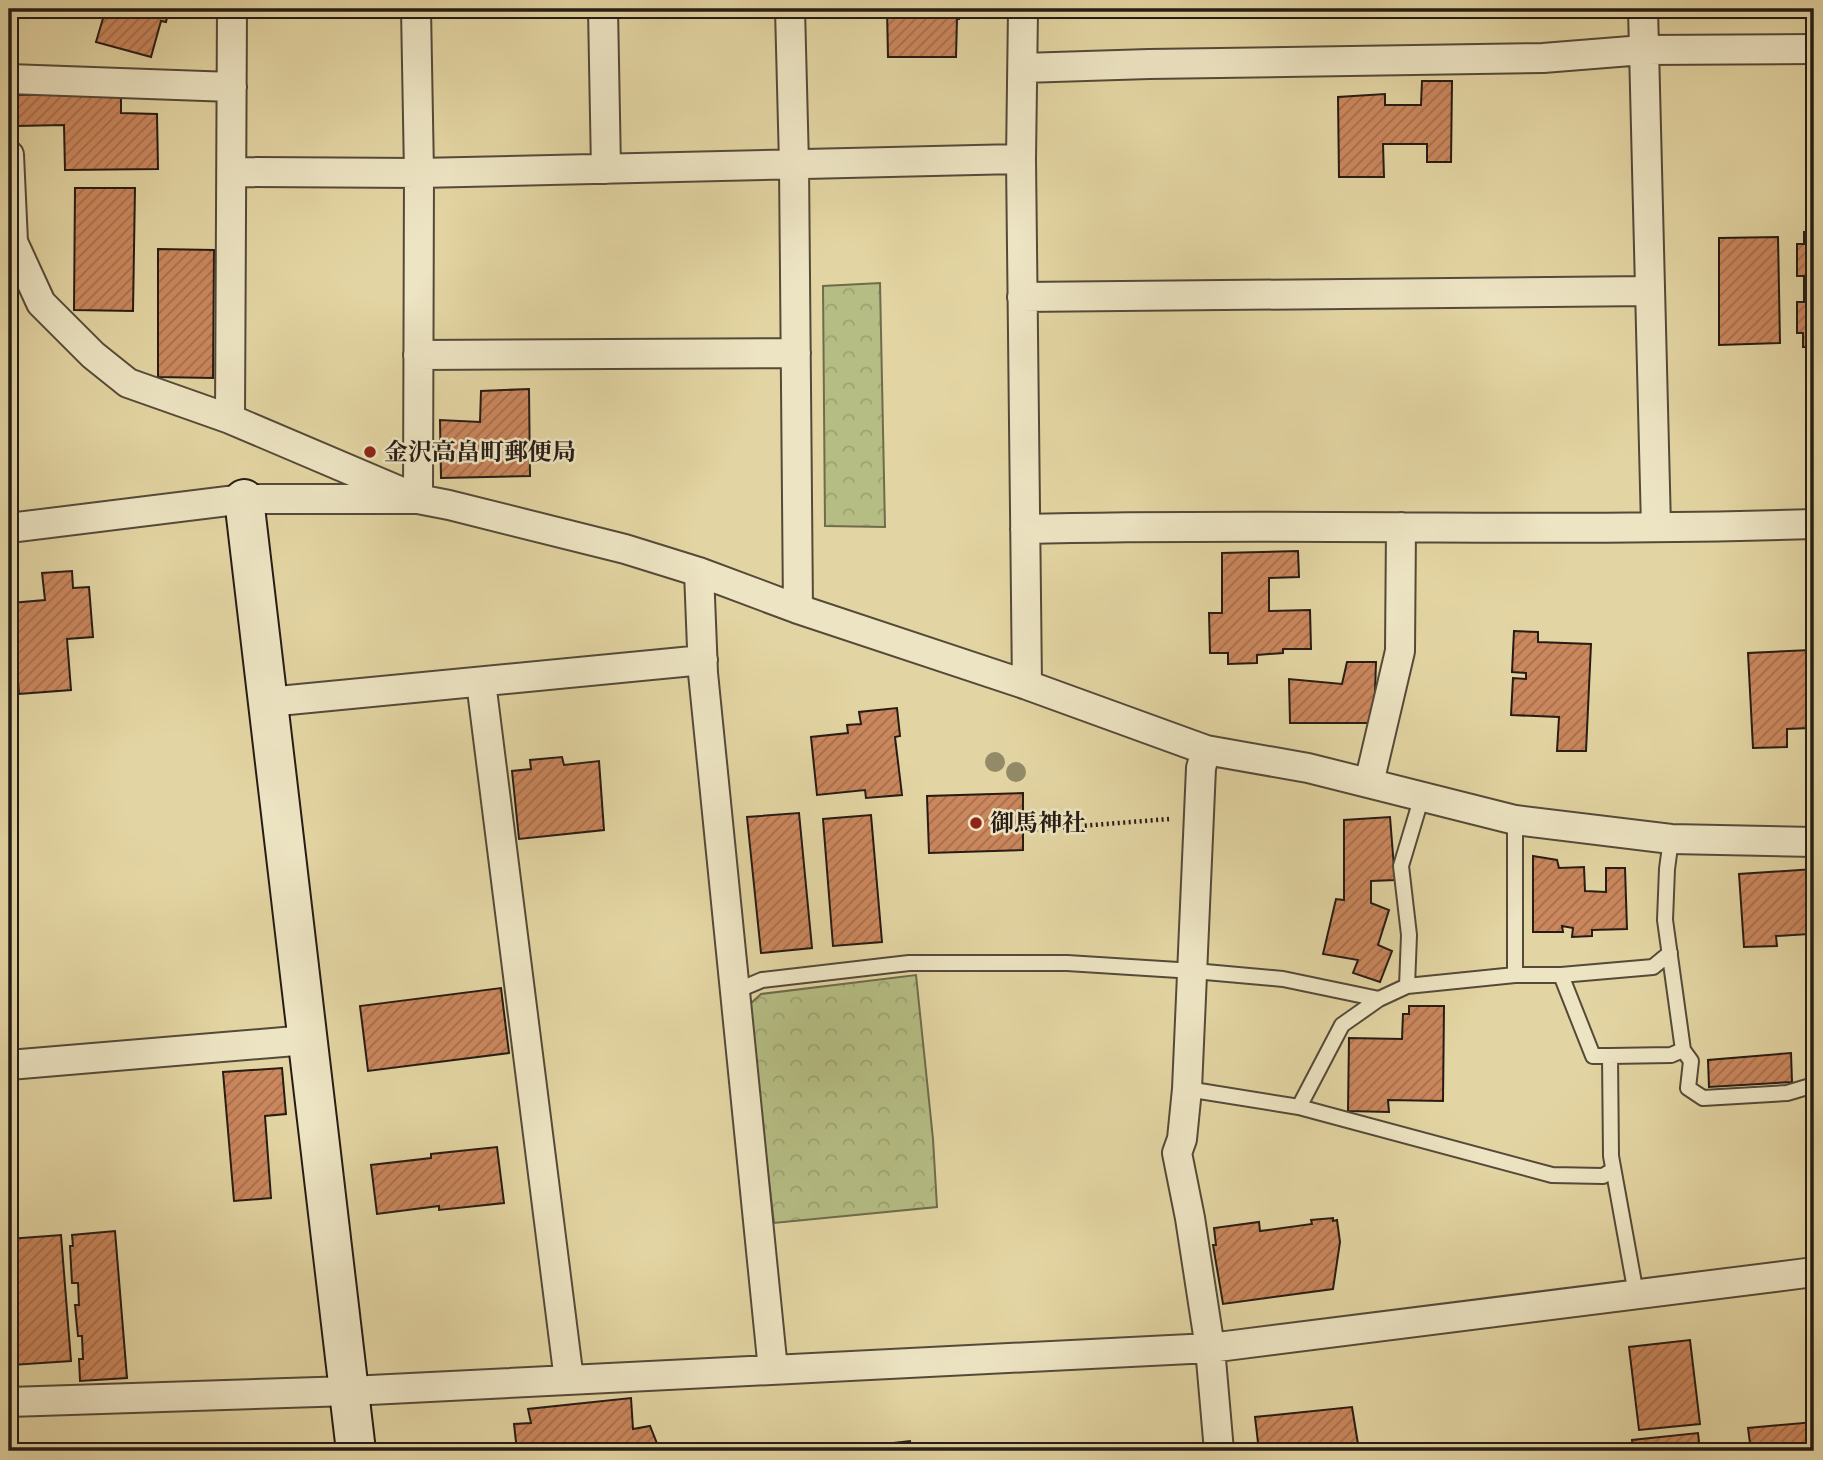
<svg xmlns="http://www.w3.org/2000/svg" width="1823" height="1460" viewBox="0 0 1823 1460" font-family="'IM FELL Great Primer','Noto Serif JP',serif">
	<style>
		.park { fill: url(#park-crowns); stroke: #6e6c4c; stroke-width: 2 }
		.building { fill: url(#building-hatch); stroke: #261c15; stroke-width: 2 }
		.lines { fill: none; stroke-linecap: round; stroke-linejoin: round }
		.lane-casing { stroke: #554a38; stroke-width: 18 }
		.street-casing { stroke: #554a38; stroke-width: 32 }
		.secondary-casing { stroke: #261c15; stroke-width: 42 }
		.path { stroke: #261c15; stroke-width: 4.5; stroke-dasharray: 2 3.5; stroke-linecap: butt }
		.lane { stroke: #ede4c3; stroke-width: 14 }
		.street { stroke: #ede4c3; stroke-width: 28 }
		.secondary { stroke: #ede4c3; stroke-width: 38 }
		.tree { fill: #938a67 }
		.poi-dot { fill: #8f2418; stroke: #ede4c3; stroke-width: 2.5 }
		.labels { text-anchor: middle; stroke-width: 5; stroke-linejoin: round; paint-order: stroke }
		.poi-label { font-size: 24px; font-weight: bold; fill: #261c15; stroke: #ede4c3; text-anchor: start }
	</style>
	<defs>
		<pattern id="park-crowns" width="20" height="18" patternUnits="userSpaceOnUse" patternTransform="scale(1.75)"><rect width="20" height="18" fill="#b5bd84"/><path d="M2 6a3 3 0 1 1 6 0M12 15a3 3 0 1 1 6 0" fill="none" stroke="#9ca271"/></pattern>
		<pattern id="building-hatch" width="6" height="6" patternUnits="userSpaceOnUse" patternTransform="scale(1.75)"><rect width="6" height="6" fill="#cb875d"/><path d="M-1 1l2-2M0 6l6-6M5 7l2-2" fill="none" stroke="#a56e4c"/></pattern>
	</defs>
	<rect width="100%" height="100%" fill="#e3d5a3"/>
	<filter id="stains"><feTurbulence type="fractalNoise" baseFrequency=".00286" numOctaves="4"/><feColorMatrix values="0 0 0 0 .2 0 0 0 0 .09 0 0 0 0 .02 0 0 0 .5 -.17"/></filter>
	<radialGradient id="worn" r=".72"><stop offset=".6" stop-color="#630" stop-opacity="0"/><stop offset="1" stop-color="#630" stop-opacity=".3"/></radialGradient>
	<!-- park -->
	<path class="park" d="M880 283 885 527 825 526 823 286Z
		M916 975 933 1139 937 1207 774 1223 748 1006 761 994Z"/>
	<!-- building -->
	<path class="building" d="M79 9H169L166 22 161 21 151 57 96 42 104 15Z
		M887 9H959V19H957L956 57H888Z
		M1422 81H1452L1451 162H1427V144H1383L1384 177H1339L1338 97 1385 94V105H1421Z
		M121 94V113L157 114 158 169 65 170 64 125 17 126V95Z
		M75 188H135L133 311 74 310Z
		M1814 231V347H1803V333H1797V302H1804V276H1797V244H1804V232Z
		M1778 237 1780 343 1719 345V238Z
		M158 249 214 250 213 378 158 377Z
		M529 389 530 476 441 478 440 420 480 422 481 391Z
		M1298 551 1299 577 1269 578V611L1310 610 1311 649H1283V653L1257 655V663L1228 664V653H1210L1209 613H1222V553Z
		M72 571 73 588 89 587 93 637 67 639 71 690 19 694 11 603 45 600 42 573Z
		M1514 631 1538 632V642L1591 644 1586 751H1557L1559 717 1511 715 1513 678 1526 679V673L1512 672Z
		M1810 650 1811 686H1814V717H1808L1809 728 1787 729V747L1753 748 1748 653Z
		M1347 662H1376L1374 723H1290L1289 679 1342 684Z
		M897 708 900 736 895 737 902 795 866 798 865 790 817 795 811 737 848 733 847 725 861 724 859 712Z
		M562 757 564 765 599 761 604 830 519 839 512 771 531 769 530 760Z
		M1023 793V850L929 853 927 796Z
		M799 813 812 948 761 953 747 817Z
		M871 815 882 942 833 946 823 819Z
		M1390 817 1395 880 1371 881V903L1389 910 1378 945 1392 951 1380 982 1353 973 1358 960 1323 954 1336 899 1344 900V820Z
		M1533 856 1557 860 1559 868 1584 867 1585 891 1606 892V868H1625L1627 929 1592 930V936L1572 937 1573 928 1562 926 1563 932H1533Z
		M1814 869V945L1811 946 1809 934 1776 936 1777 946 1744 947 1739 874Z
		M501 988 509 1053 368 1071 360 1006Z
		M1409 1006H1444L1443 1101 1388 1100 1389 1112 1348 1111 1349 1038 1402 1039 1403 1014H1409Z
		M1791 1053 1792 1082 1709 1087 1708 1060Z
		M282 1068 286 1114 265 1116 271 1198 234 1201 223 1072Z
		M497 1147 504 1203 439 1210V1206L377 1214 371 1165 431 1158V1154Z
		M1333 1218V1221L1337 1220 1340 1242 1333 1289 1223 1304 1213 1245H1216L1214 1228 1259 1222 1260 1231 1312 1224 1311 1220Z
		M115 1231 127 1378 80 1381 79 1359H83L82 1336H78L75 1305H79L78 1283H72L70 1246H73L72 1235Z
		M61 1235 71 1361 12 1365 9 1329V1239Z
		M1690 1340 1700 1424 1639 1430 1629 1347Z
		M631 1398 633 1429 650 1426 660 1451H517L514 1424 531 1423 528 1409Z
		M1352 1407 1358 1444 1284 1451H1259L1255 1417Z
		M1814 1422V1451H1751L1748 1428Z
		M1698 1433 1700 1451H1633L1632 1440Z
		M910 1441 911 1451H867V1446Z
		M910 1441 911 1451H867V1446Z"/>
	<g class="lines">
		<!-- lane casing -->
		<g class="lane-casing">
			<path id="lane" d="M1671 839 1667 869 1665 920 1683 1050 1691 1061 1688 1088 1703 1098 1787 1093 1814 1085
				M1515 975H1561L1593 1056H1610L1611 1156 1636 1294
				M1561 975 1653 967 1670 953
				M1407 986 1409 935 1401 866 1422 796
				M736 991 762 980 909 963H1067L1194 971 1283 979 1379 999 1407 986 1515 975V820
				M1610 1056 1671 1055 1683 1050
				M1187 1089 1299 1107 1552 1175 1603 1176 1613 1170
				M1299 1107 1342 1025 1379 999"/>
		</g>
		<!-- street casing -->
		<g class="street-casing">
			<path id="street" d="M603 9 606 169
				M790 9 794 164 798 609
				M1023 9 1021 159 1027 685
				M1643 9 1656 527
				M1023 68 1149 64 1543 58 1643 50 1814 49
				M9 79 232 87
				M9 155 13 242 41 303 93 355 128 383 230 419 418 499 419 173 416 9
				M232 172 419 173 1021 159
				M1022 297 1650 291
				M418 355 796 353
				M230 419 232 9
				M9 528 244 499H418L449 505 625 549 699 572 798 609 1027 685 1206 750 1308 768 1515 820 1671 839 1814 842
				M1025 529C1288 522 1551 533 1814 524
				M699 572 703 673 773 1370
				M481 682 569 1380
				M268 702 703 660
				M1206 750 1201 768 1187 1089 1182 1139 1177 1153 1190 1218 1210 1348 1219 1451
				M1369 783 1400 651 1401 527
				M9 1065 307 1040
				M9 1402 350 1391 1210 1348 1814 1272"/>
		</g>
		<!-- secondary casing -->
		<g class="secondary-casing">
			<path id="secondary" d="M244 499 356 1451"/>
		</g>
		<!-- path -->
		<path class="path" d="M1030 830 1169 819"/>
		<!-- lane -->
		<use href="#lane" class="lane"/>
		<!-- street -->
		<use href="#street" class="street"/>
		<!-- secondary -->
		<use href="#secondary" class="secondary"/>
	</g>
	<!-- trees -->
	<g class="tree">
		<circle cx="995" cy="762" r="10"/>
		<circle cx="1016" cy="772" r="10"/>
	</g>
	<!-- markers -->
	<g class="poi-dot">
		<circle cx="370" cy="452" r="7"/>
		<circle cx="976" cy="823" r="7"/>
	</g>
	<g class="labels">
		<!-- poi labels -->
		<g class="poi-label">
			<text x="384" y="460">金沢高畠町郵便局</text>
			<text x="990" y="831">御馬神社</text>
		</g>
	</g>
	<!-- margin -->
	<rect width="1823" height="1460" fill="none" stroke="#e3d5a3" stroke-width="35"/>
	<rect x="10" y="10" width="1802" height="1439" fill="none" stroke="#261c15" stroke-width="3.5"/>
	<rect x="18" y="18" width="1788" height="1425" fill="none" stroke="#261c15" stroke-width="2"/>
	<rect width="100%" height="100%" filter="url(#stains)"/>
	<rect width="100%" height="100%" fill="url(#worn)"/>
</svg>
